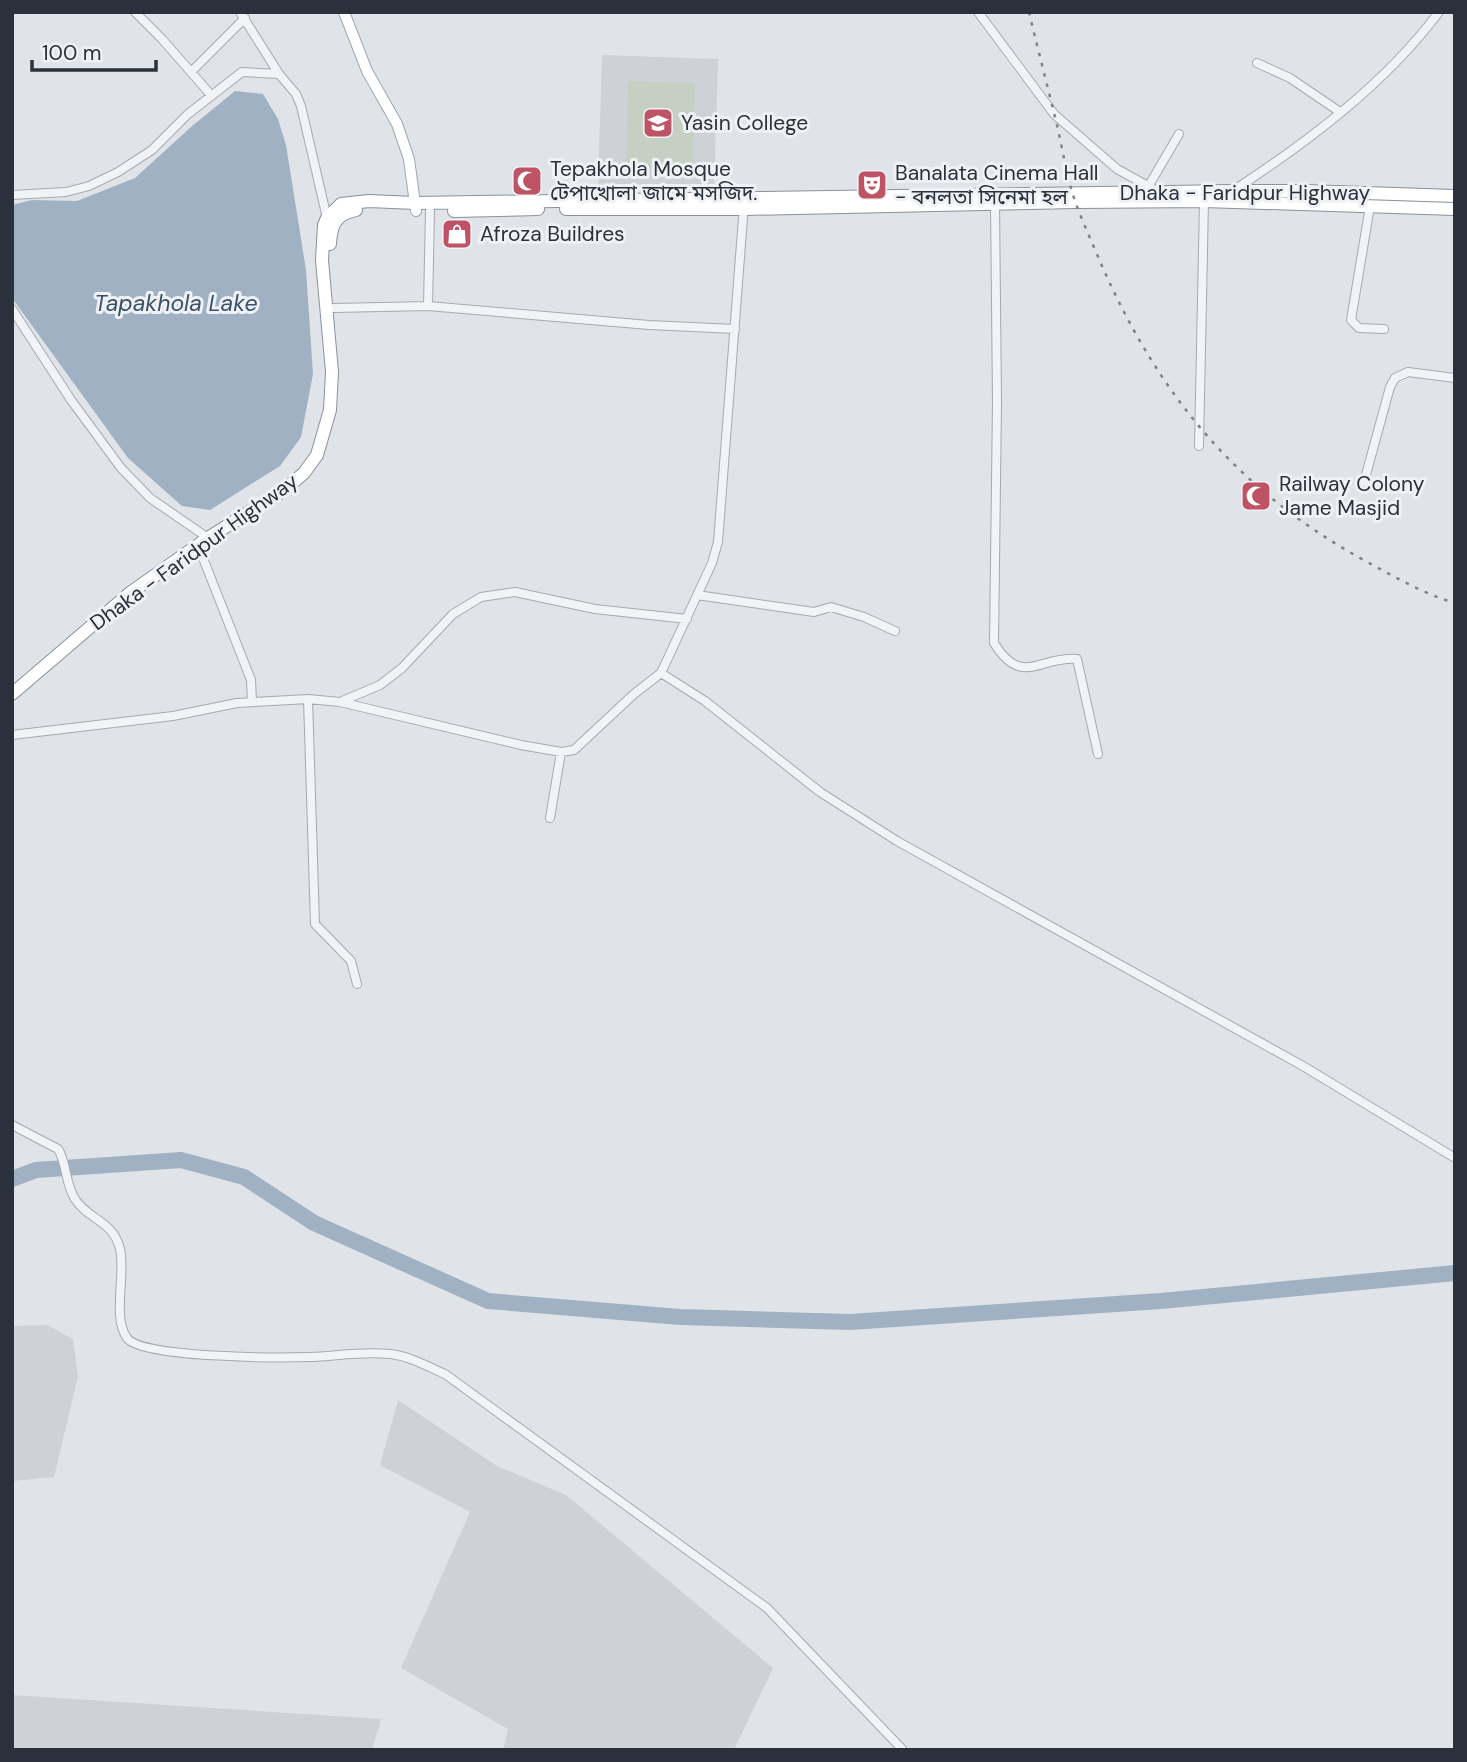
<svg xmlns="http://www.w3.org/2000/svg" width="1467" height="1762" viewBox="0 0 1467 1762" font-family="'DM Sans','Noto Sans Bengali',sans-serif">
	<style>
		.built { fill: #ced2d8 }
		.green { fill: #c6d0c2 }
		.water { fill: #9fb1c3 }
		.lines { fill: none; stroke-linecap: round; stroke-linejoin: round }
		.river { stroke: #9fb1c3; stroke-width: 16 }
		.minor-casing { stroke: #a6aab0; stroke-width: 10 }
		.major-casing { stroke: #a0a7b1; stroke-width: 12 }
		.highway-casing { stroke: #89919c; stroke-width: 14 }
		.minor { stroke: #f2f3f6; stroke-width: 8 }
		.major { stroke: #fff; stroke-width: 10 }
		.highway { stroke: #fff; stroke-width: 12 }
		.rail { stroke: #7b838f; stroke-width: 2.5; stroke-dasharray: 3.5 7; stroke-linecap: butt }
		.labels { text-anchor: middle; stroke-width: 6; stroke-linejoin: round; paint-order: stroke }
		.poi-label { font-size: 21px; fill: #2a313c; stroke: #eff1f5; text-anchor: start }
		.street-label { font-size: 21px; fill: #2a313c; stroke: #eff1f5 }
		.water-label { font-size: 23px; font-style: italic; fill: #39516b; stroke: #eff1f5 }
	</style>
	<rect width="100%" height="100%" fill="#e0e3e7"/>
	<!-- built -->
	<path class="built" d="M602 55 718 59 714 190 598 186Z
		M47 1325 73 1339 78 1376 54 1477 12 1481V1326Z
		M398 1400 497 1466 566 1495 773 1668 734 1750H503L508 1729 401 1668 470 1512 380 1465Z
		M12 1695 381 1719 372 1750H12Z"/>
	<!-- green -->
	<path class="green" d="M628 81 695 83 693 171 626 169Z"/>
	<!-- water -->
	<path class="water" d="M235 91 263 94 278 119 286 145 306 270 313 374 301 437 280 466 210 510 182 506 128 458 12 298V205L32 200 77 201 135 178 191 127Z"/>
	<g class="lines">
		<!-- river -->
		<path class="river" d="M12 1179 36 1170 181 1160 244 1177 314 1223 488 1301 680 1317 850 1322 1161 1301 1455 1273"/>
		<!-- minor casing -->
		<g class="minor-casing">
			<path id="minor" d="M135 12 162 39 211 95
				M240 12 279 74
				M978 12 1054 114 1117 169 1157 191
				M1257 63 1290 78 1340 112
				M191 72 245 18
				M1148 187 1179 134
				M1234 190C1309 141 1385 84 1439 12
				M12 195 66 192 89 186 118 172 152 150 188 114 242 72 279 74 296 94 301 106 327 218
				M995 203 997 402 994 643C1022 688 1039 656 1077 659L1098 754
				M1370 206 1351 320 1359 328 1384 329
				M428 306 430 211
				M334 308 428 306 649 325 735 329
				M12 309 71 400 121 468 150 498 208 538
				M1199 446 1204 201
				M1364 482 1390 387 1395 378 1408 372 1455 378
				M201 553 251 680 252 702
				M697 595 814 612 831 607 864 617 895 631
				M661 673 705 701 820 792 897 841 1303 1066 1455 1158
				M308 699 315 924 351 961 357 984
				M340 702 380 685 402 668 453 614 481 597 515 592 595 609 687 619
				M12 735 173 716 237 703 308 699 340 702 521 745 561 752 574 750 634 694 661 673 712 563 718 542 744 205
				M550 818 561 752
				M12 1125 58 1149C67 1163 65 1184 75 1199 88 1220 113 1220 120 1249 126 1275 112 1317 127 1338 141 1358 281 1358 310 1357 336 1356 364 1351 390 1354 409 1356 427 1366 445 1374L767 1608 903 1750"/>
		</g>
		<!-- major casing -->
		<g class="major-casing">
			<path id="major" d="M344 12 367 71 397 124 409 159 416 211"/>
		</g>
		<!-- highway casing -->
		<g class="highway-casing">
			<path id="highway" d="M566 209H745L1076 202 1204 201 1455 209
				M454 211 538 209
				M330 244C331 224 336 214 356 210
				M12 694 130 593 208 538 284 490 304 473 317 455 330 410 332 372 322 260 324 225 327 218 341 204 369 201 415 203 1233 191H1305L1455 196"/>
		</g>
		<!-- minor -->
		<use href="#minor" class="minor"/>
		<!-- major -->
		<use href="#major" class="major"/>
		<!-- highway -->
		<use href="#highway" class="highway"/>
		<!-- rail -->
		<path class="rail" d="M1029 12C1038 50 1048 88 1057 125 1062 147 1066 171 1072 192 1080 217 1092 242 1102 266 1161 399 1240 493 1369 563 1397 578 1424 594 1455 603"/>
	</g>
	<!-- icons -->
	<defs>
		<g id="university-square" transform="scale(1.575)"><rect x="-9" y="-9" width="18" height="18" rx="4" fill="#be5365" stroke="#eff1f5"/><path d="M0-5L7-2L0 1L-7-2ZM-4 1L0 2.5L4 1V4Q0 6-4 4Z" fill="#fff"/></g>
		<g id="mosque-square" transform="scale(1.575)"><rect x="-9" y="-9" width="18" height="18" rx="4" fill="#be5365" stroke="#eff1f5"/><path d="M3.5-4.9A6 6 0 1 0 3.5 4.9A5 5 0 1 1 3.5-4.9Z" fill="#fff"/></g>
		<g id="theatre-square" transform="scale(1.575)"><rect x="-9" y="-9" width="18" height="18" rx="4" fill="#be5365" stroke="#eff1f5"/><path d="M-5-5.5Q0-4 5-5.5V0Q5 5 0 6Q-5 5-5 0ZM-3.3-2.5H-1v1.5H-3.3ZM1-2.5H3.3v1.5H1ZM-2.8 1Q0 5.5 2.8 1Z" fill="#fff"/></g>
		<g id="shop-square" transform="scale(1.575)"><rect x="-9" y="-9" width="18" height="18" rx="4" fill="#be5365" stroke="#eff1f5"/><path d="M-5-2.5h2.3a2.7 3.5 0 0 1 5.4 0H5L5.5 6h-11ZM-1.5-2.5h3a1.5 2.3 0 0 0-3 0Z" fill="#fff"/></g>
	</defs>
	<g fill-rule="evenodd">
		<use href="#university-square" x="658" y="123"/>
		<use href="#mosque-square" x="527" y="181"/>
		<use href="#theatre-square" x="872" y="185"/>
		<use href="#shop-square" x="457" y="234"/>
		<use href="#mosque-square" x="1256" y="496"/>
	</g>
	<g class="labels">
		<!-- poi labels -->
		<g class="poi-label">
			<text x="681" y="130">Yasin College</text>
			<text x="550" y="176">Tepakhola Mosque<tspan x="550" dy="24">টেপাখোলা জামে মসজিদ.</tspan></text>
			<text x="895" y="180">Banalata Cinema Hall<tspan x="895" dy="24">- বনলতা সিনেমা হল</tspan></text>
			<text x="480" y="241">Afroza Buildres</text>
			<text x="1279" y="491">Railway Colony<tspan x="1279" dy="24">Jame Masjid</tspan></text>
		</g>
		<!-- street labels -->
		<g class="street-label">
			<text x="1245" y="200">Dhaka - Faridpur Highway</text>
			<text transform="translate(194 552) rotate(-36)" y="7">Dhaka - Faridpur Highway</text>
		</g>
		<!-- water labels -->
		<g class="water-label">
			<text x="176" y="311">Tapakhola Lake</text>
		</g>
	</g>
	<!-- border -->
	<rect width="1467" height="1762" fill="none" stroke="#2a313c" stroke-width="28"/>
	<!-- scale -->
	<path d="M32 60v10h124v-10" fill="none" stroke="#2a313c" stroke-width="3.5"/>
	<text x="42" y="60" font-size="21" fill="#2a313c" stroke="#eff1f5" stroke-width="5" paint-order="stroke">100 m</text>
</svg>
